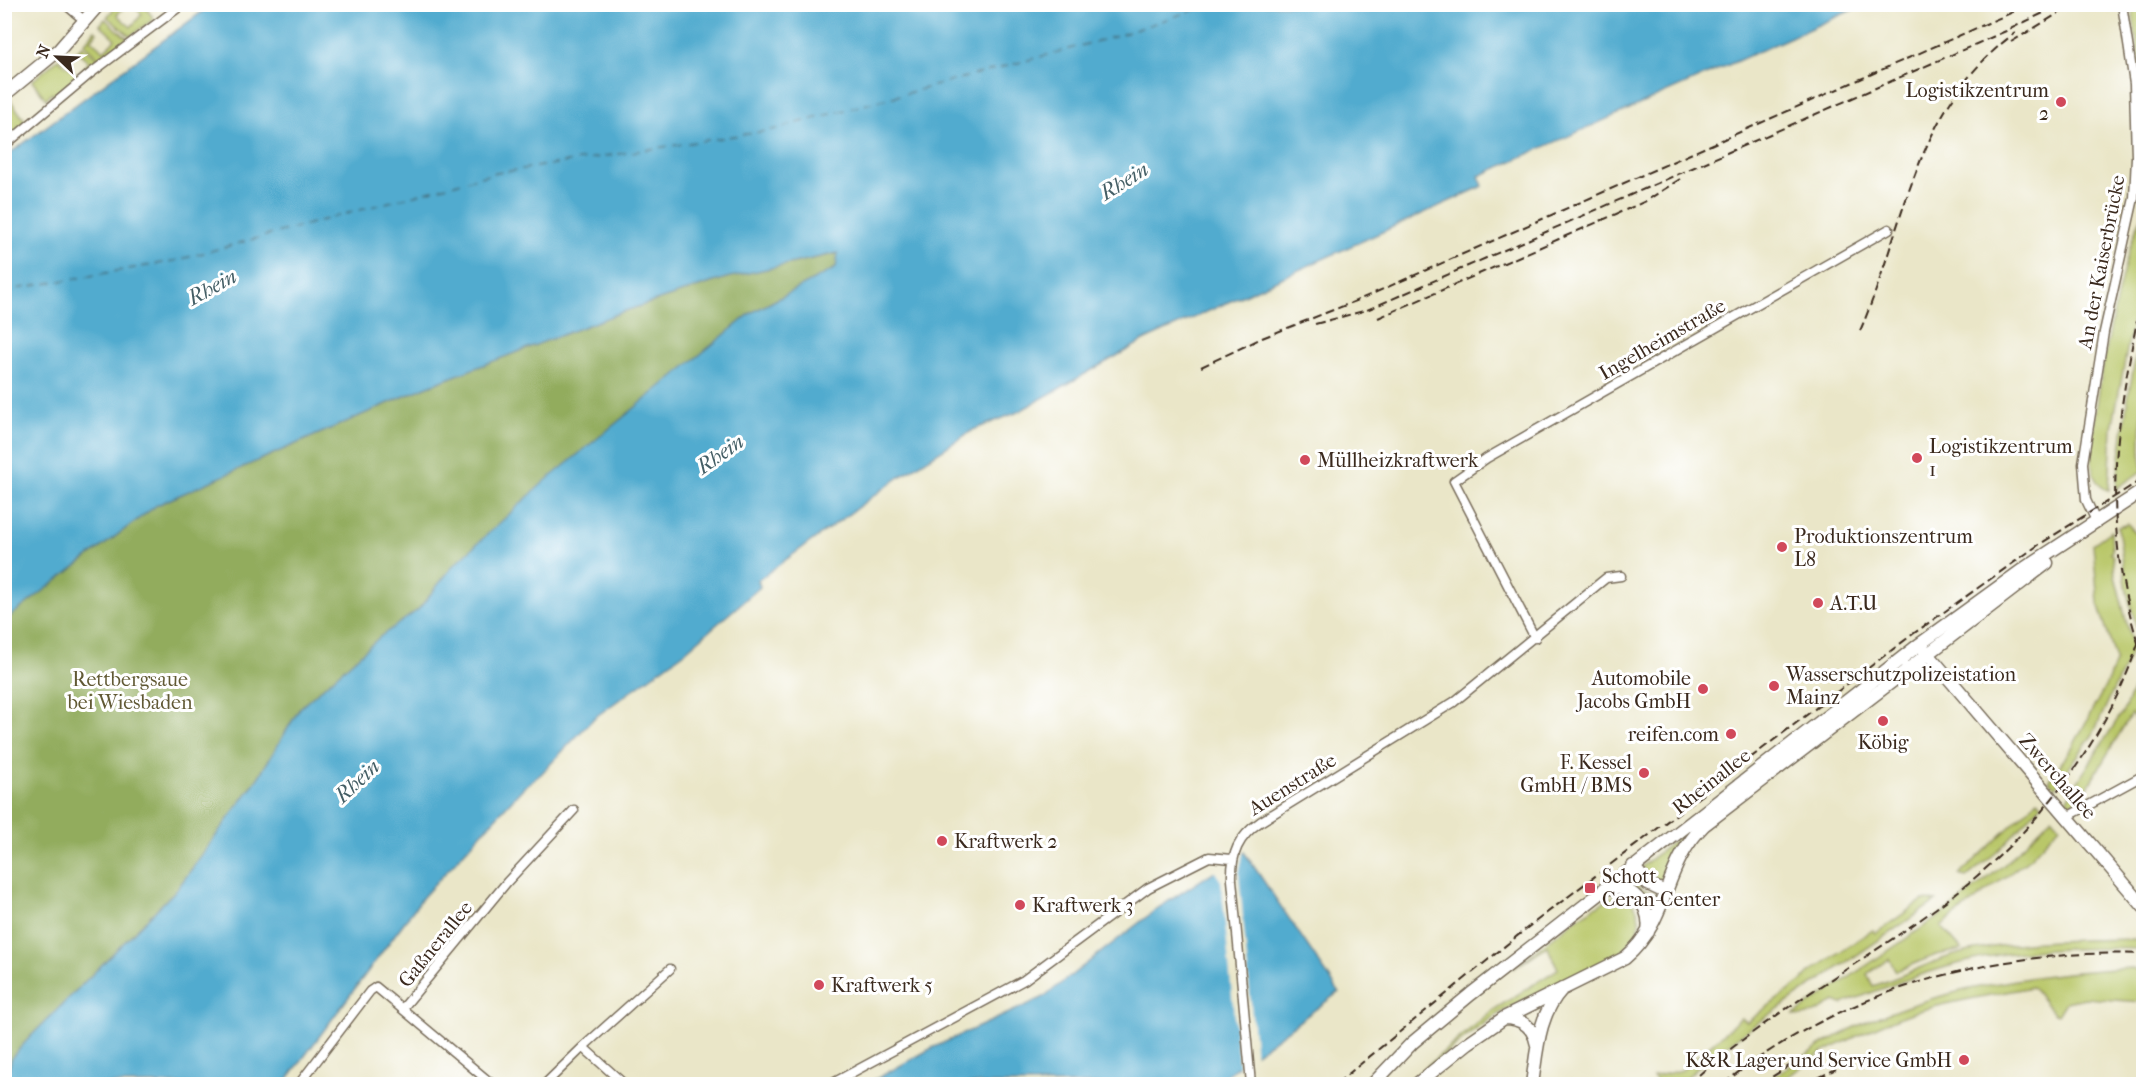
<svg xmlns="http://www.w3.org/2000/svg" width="2148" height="1089" viewBox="0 0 2148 1089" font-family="'IM FELL French Canon',serif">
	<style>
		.green { fill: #b9c769; stroke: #7a7844; stroke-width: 1.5 }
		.forest { fill: #92ac5d; stroke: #666b3e; stroke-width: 1.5 }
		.water { fill: #51abcf; stroke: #466a76; stroke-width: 1.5 }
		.pier { fill: #eae6c8 }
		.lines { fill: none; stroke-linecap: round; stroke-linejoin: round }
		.ferry { stroke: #445e65; stroke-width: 1.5; stroke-dasharray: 8 6; stroke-linecap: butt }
		.street-casing { stroke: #786c5a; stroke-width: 11 }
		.secondary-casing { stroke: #786c5a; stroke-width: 15 }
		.street { stroke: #fff; stroke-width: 8 }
		.secondary { stroke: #fff; stroke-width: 12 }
		.rail { stroke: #3b2a1e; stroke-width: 2; stroke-dasharray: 9 4.5; stroke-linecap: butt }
		.poi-dot { fill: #d1495b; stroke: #fff; stroke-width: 2 }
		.labels { text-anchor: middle; stroke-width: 6; stroke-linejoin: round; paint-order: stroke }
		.poi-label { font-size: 20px; fill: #3b2a1e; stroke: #fff; text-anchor: start }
		.street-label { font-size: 20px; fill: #3b2a1e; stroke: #fff }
		.park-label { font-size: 20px; fill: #615934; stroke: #fff }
		.water-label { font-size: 21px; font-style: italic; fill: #445e65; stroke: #fff }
	</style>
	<rect width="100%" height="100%" fill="#fff"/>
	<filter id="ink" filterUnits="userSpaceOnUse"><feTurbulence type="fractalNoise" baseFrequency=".0167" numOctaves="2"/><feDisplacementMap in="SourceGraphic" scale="12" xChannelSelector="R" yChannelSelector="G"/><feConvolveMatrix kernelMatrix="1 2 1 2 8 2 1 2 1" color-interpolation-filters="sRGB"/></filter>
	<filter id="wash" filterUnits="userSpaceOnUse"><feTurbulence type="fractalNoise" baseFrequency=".008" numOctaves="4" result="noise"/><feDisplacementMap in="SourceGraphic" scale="24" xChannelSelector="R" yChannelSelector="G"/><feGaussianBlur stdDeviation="1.35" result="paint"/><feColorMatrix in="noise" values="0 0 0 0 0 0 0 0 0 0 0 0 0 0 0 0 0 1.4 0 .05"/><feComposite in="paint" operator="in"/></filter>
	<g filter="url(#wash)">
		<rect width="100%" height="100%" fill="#eae6c8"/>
		<!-- green -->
		<path class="green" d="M143 4 154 19 130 36 107 17 117 5H121L124 7 117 15 131 27 142 14 132 5Z
			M2132 5H2143V181L2140 175 2141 82Z
			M105 19 128 39 100 59 84 44 95 30 97 32 91 40 104 51 115 39 100 25Z
			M82 46 99 60 55 96 52 93 46 99 32 81 58 59 78 75 89 62 77 51Z
			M10 100 26 122 5 141V105Z
			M2143 216V267L2112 428 2109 490 2105 489C2096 484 2093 476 2092 466 2088 430 2123 242 2143 216Z
			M2143 317 2141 458 2143 470 2116 489 2127 403Z
			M2128 524 2140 539 2143 537V612L2137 630 2127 592 2118 527Z
			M2111 531 2112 551 2110 553 2113 556 2115 576 2133 648 2093 734 2056 787 2049 781 2073 746 2107 683 2116 660 2098 603 2093 544Z
			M2141 669 2143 729 2131 714 2082 797 2070 804 2066 800 2125 708Z
			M2038 800 2042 804 1998 851 1967 877 1959 875Z
			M2052 817 2060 826 2030 858 1941 926 1962 950 1936 955 1896 971 1889 959 1867 974 1873 986C1900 978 1924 964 1951 956 2009 939 2083 940 2143 939V949C2097 948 2051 948 2005 954 1949 962 1894 984 1842 1004L1835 1001C1822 1009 1810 1019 1794 1015L1951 908 2005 864Z
			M1703 818 1685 839 1663 878 1658 881 1651 880 1641 867Z
			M1631 876 1642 889 1659 895 1653 907 1644 894 1619 883Z
			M1613 896 1627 898C1646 911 1640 934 1626 949 1611 963 1589 970 1570 978 1550 987 1531 996 1512 1006 1474 1027 1443 1056 1411 1084H1406L1490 1012 1558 969 1547 946 1513 969 1576 919Z
			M1923 900 1936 901 1750 1028 1699 1066 1680 1084H1660L1653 1077 1682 1070 1741 1018 1747 1022 1802 981 1809 973 1873 930 1876 933Z
			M2132 968 2143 971V1002L2085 998 2066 1002 2058 1015 2054 1014 2032 987C1993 995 1953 1001 1915 1012 1884 1022 1851 1039 1822 1053 1802 1064 1785 1085 1762 1084 1784 1071 1805 1055 1827 1042 1915 991 2033 973 2132 968Z"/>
		<!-- forest -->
		<path class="forest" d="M839 253 836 268 751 313 453 566 418 610 381 636 300 708 258 778 178 888 31 1036 12 1057 5 1078V620L157 505 423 388 622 312 726 278Z"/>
		<!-- water -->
		<path class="water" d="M211 5V4L1863 5 1479 176 1483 186 1143 341 1018 412 973 430 901 476 758 580 760 587 685 652 594 718 541 774 523 788 423 897 284 1084H5L12 1057 31 1036 178 888 258 778 300 708 381 636 418 610 453 566 544 482 751 313 836 268 838 253 726 278 622 312 423 388 157 505 5 620V157Z
			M1244 852 1339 992 1214 1084H867L932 1048 1042 998 1158 908Z"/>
		<!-- pier -->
		<path class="pier" d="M1244 849 1239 874 1256 1058 1239 1069 1221 881 1213 869Z"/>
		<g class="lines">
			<!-- ferry -->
			<path class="ferry" d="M4 291 174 261 491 174 772 130 1120 35 1211 4"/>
		</g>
	</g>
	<g filter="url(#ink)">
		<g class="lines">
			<!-- street casing -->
			<g class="street-casing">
				<path id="street" d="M65 4 85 21
					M4 146 91 73 183 4
					M2097 523 2086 500 2083 463 2104 332 2134 198 2136 157 2134 84 2122 4
					M1535 638 1454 481 1487 458 1889 229
					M2067 817 2144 775
					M403 1008 507 882 574 810
					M583 1047 624 1084
					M299 1084 370 991 376 987 492 1084
					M545 1084 583 1047 670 969
					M831 1084 1024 980 1148 888 1209 857 1232 859
					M1251 1084 1232 880C1231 854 1238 837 1260 822L1454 702 1606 578 1621 576"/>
			</g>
			<!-- secondary casing -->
			<g class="secondary-casing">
				<path id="secondary" d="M4 95 59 50 99 4
					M1922 647 2144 907
					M1907 668 1942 671
					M1633 866 1648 884 1665 892
					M1604 889C1631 883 1652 905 1648 932
					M1504 1018C1522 1018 1534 1028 1537 1045
					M1373 1084 1412 1043 1471 994 1920 644 2025 568 2144 490
					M1417 1084 1468 1043 1504 1018 1625 958C1670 920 1661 868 1704 825L2047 563
					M1532 1084C1537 1051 1538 1015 1562 989"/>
			</g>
			<!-- street -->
			<use href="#street" class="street"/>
			<!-- secondary -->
			<use href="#secondary" class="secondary"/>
			<!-- rail -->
			<path class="rail" d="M2011 42 2074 4
				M2144 288C2115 424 2097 525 2144 661
				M1378 318 1646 201 1680 179
				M1315 324 1367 310 2006 31 2062 4
				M1860 331C1907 222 1913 109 2015 33
				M1201 367 1262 338 1356 301 2031 4
				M1336 1084 1527 928 1913 634 2037 546 2144 478
				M1689 1084C1776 1004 1886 953 1977 876 2054 810 2115 724 2144 625
				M1723 1084C1842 990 1993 948 2144 954
				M1761 1084 1803 1057
				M1806 1084 1836 1069"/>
		</g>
	</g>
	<!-- markers -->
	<g class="poi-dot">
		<circle cx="2061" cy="102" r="6"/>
		<circle cx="1917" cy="458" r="6"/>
		<circle cx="1305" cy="460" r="6"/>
		<circle cx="1782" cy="547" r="6"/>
		<circle cx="1818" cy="603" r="6"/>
		<circle cx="1774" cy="686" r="6"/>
		<circle cx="1703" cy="689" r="6"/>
		<circle cx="1883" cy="721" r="6"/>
		<circle cx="1731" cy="734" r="6"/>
		<circle cx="1644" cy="773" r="6"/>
		<circle cx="942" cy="841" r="6"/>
		<rect x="1584" y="882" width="12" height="12" rx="3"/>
		<circle cx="1020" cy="905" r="6"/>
		<circle cx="819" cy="985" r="6"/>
		<circle cx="1964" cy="1060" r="6"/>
	</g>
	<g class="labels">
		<!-- poi labels -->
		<g class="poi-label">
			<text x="2049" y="97" text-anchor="end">Logistikzentrum<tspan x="2049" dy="23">2</tspan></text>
			<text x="1929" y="453">Logistikzentrum<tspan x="1929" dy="23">1</tspan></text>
			<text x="1317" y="467">Müllheizkraftwerk</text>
			<text x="1794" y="543">Produktionszentrum<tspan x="1794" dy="23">L8</tspan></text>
			<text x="1830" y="610">A.T.U</text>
			<text x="1786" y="681">Wasserschutzpolizeistation<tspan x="1786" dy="23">Mainz</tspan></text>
			<text x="1691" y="685" text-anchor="end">Automobile<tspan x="1691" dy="23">Jacobs GmbH</tspan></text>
			<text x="1719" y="741" text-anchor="end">reifen.com</text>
			<text x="1883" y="749" text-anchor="middle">Köbig</text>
			<text x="1632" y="769" text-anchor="end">F. Kessel<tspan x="1632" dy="23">GmbH / BMS</tspan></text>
			<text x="954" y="848">Kraftwerk 2</text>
			<text x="1602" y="883">Schott<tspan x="1602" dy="23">Ceran-Center</tspan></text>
			<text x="1032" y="912">Kraftwerk 3</text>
			<text x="831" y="992">Kraftwerk 5</text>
			<text x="1952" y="1067" text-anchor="end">K&amp;R Lager und Service GmbH</text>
		</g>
		<!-- street labels -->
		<g class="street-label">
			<text transform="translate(2101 262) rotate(-79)" y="7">An der Kaiserbrücke</text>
			<text transform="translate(1662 339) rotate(-30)" y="7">Ingelheimstraße</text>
			<text transform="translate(2058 776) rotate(49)" y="7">Zwerchallee</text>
			<text transform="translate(1711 781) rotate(-38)" y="7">Rheinallee</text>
			<text transform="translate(1292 784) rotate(-32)" y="7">Auenstraße</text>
			<text transform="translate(435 944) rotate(-51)" y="7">Gaßnerallee</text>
		</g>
		<!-- park labels -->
		<g class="park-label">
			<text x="130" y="686">Rettbergsaue<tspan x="130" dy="23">bei Wiesbaden</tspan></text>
		</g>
		<!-- water labels -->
		<g class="water-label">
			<text transform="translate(1124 181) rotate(-32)" y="7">Rhein</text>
			<text transform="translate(212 287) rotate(-29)" y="7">Rhein</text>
			<text transform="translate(720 454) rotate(-35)" y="7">Rhein</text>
			<text transform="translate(357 781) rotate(-43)" y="7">Rhein</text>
		</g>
	</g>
	<!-- margin -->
	<rect width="2148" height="1089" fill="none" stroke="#fff" stroke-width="24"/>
	<!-- north arrow -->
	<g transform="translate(57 57) rotate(293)" stroke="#ffffff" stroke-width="4.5" paint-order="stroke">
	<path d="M0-4.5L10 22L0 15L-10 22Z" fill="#3b2a1e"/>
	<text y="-9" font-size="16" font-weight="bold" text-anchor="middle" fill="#3b2a1e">N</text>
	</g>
</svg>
